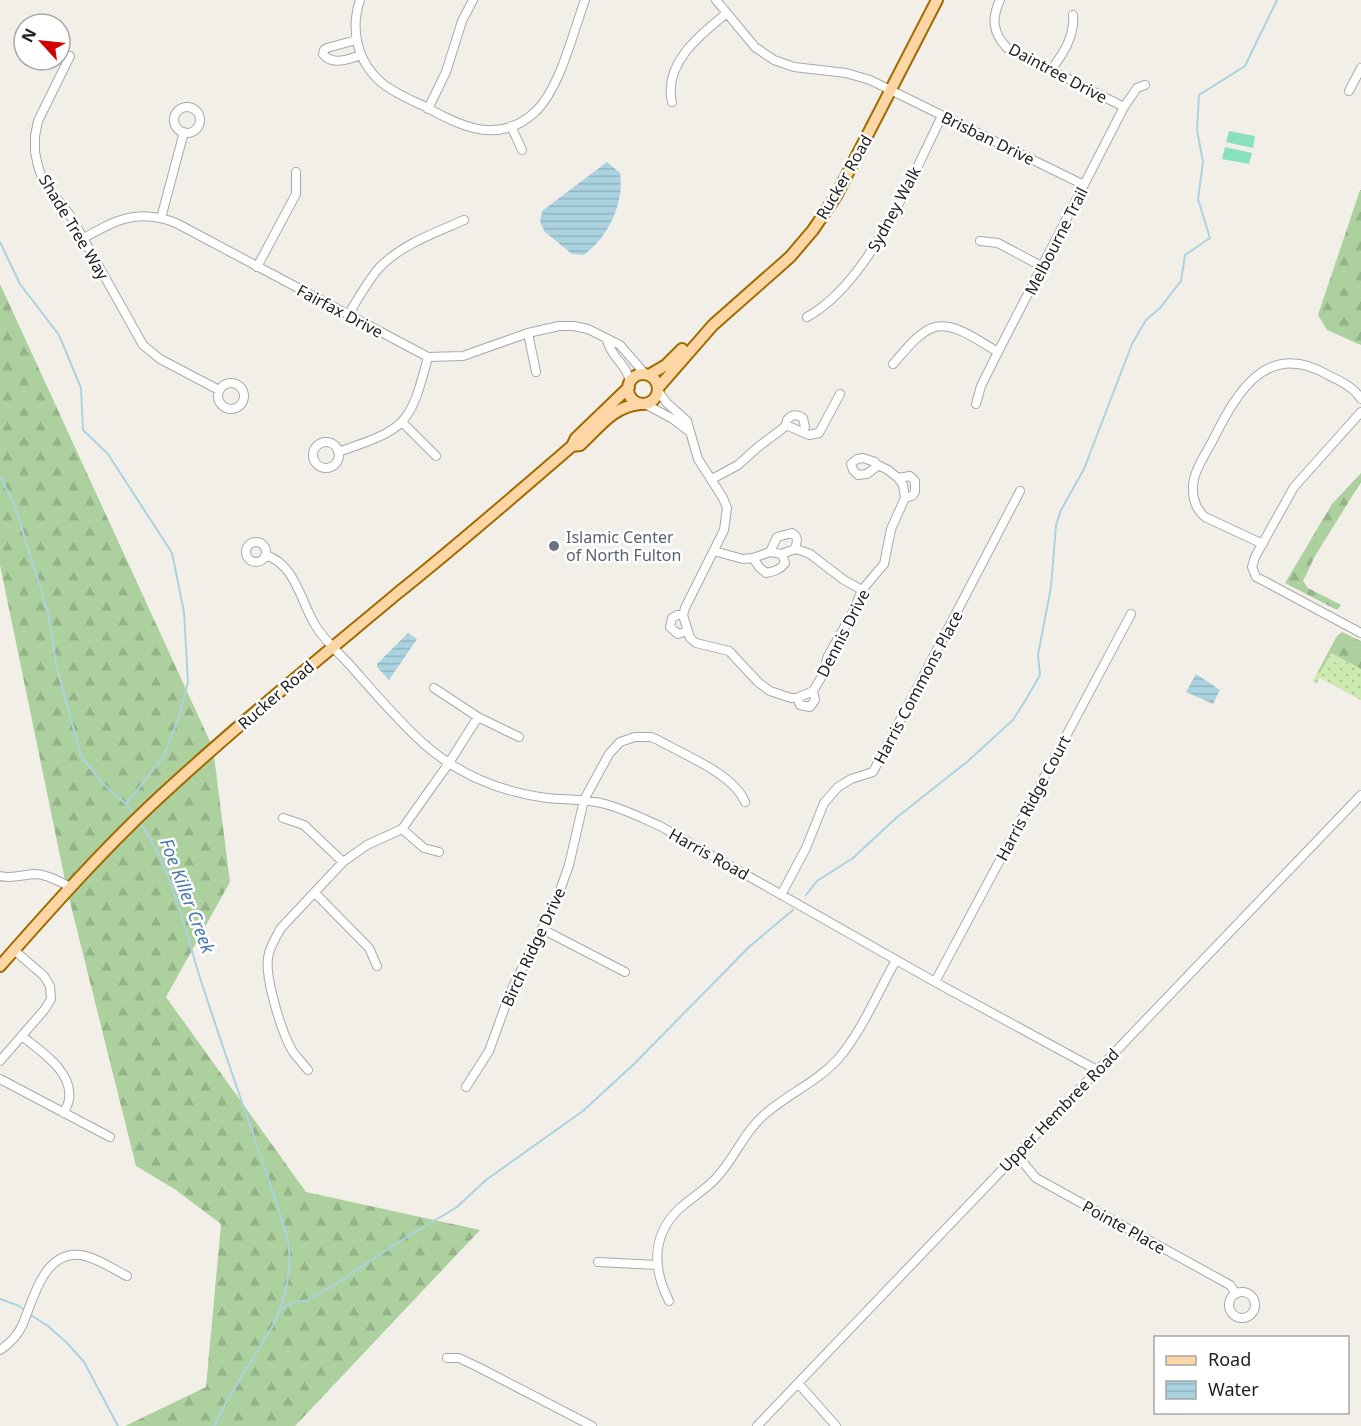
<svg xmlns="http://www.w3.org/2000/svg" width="1361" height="1426" viewBox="0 0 1361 1426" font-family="'Noto Sans',sans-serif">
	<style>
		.grass { fill: url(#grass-dots) }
		.forest { fill: url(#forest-firs) }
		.pitch { fill: #88e0be }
		.water { fill: url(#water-rules) }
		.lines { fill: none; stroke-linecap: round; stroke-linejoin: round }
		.stream { stroke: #aad3df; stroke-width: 2 }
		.minor-casing { stroke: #a9a9a9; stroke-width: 10 }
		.major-casing { stroke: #a06b00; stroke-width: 14 }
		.minor { stroke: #fff; stroke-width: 8 }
		.major { stroke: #fcd6a4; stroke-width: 10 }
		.worship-dot { fill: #6b7280; stroke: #fff; stroke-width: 2 }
		.labels { text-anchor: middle; stroke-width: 5; stroke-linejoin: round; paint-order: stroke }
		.street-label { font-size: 16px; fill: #222; stroke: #fff }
		.worship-label { font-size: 16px; fill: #5b616d; stroke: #fff; text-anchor: start }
		.water-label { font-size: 18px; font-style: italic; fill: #4a7aab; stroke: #fff }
	</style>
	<defs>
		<pattern id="grass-dots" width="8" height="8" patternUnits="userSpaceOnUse" patternTransform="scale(1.5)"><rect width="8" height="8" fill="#cdebb0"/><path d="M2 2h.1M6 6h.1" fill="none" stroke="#b0c997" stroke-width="1.8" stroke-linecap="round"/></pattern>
		<pattern id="forest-firs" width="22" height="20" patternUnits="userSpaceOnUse" patternTransform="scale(1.5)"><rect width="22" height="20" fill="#add19e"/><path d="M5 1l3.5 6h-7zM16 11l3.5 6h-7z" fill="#95b388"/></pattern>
		<pattern id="water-rules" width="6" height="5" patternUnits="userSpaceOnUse" patternTransform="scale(1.5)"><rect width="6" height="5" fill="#aad3df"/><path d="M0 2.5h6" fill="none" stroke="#92b5bf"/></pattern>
	</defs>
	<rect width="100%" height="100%" fill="#f2efe9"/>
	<!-- grass -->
	<path class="grass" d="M1331 653 1361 669V700L1320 678 1316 684 1314 683 1313 681 1317 673H1320Z"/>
	<!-- forest -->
	<path class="forest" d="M1360 190H1361V345L1327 330 1318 315Z
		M0 284 213 748 230 882 166 997 306 1192 480 1230 295 1426H125L206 1387 221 1224 176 1190 136 1166 67 890 0 565Z
		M1361 473V482L1315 556 1303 581 1308 588 1341 605 1337 610 1285 583 1332 504Z
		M1342 632 1361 641V669L1331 653 1320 673H1317L1337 636Z"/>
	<!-- pitch -->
	<path class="pitch" d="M1229 131 1255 136 1253 148 1226 142Z
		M1225 147 1252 153 1249 164 1222 159Z"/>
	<!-- water -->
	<path class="water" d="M607 162 620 173C625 202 607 240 583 255L572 254 545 232 540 222 542 211Z
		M408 633 417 639 389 680 377 667V664Z
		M1196 674 1220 690 1213 704 1186 692Z"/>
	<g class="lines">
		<!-- stream -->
		<path class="stream" d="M0 242 20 284 59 335 81 388 83 430 108 454 172 553 184 612 188 682 180 714 164 756 126 804 135 817
			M0 477 14 503 48 612 56 664 81 756 101 782 126 804
			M139 821C173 868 185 933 203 987 229 1067 258 1146 284 1226 286 1233 288 1241 289 1249 292 1273 283 1303 274 1324L224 1406 214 1426
			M806 895 817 881 853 858 896 818 968 761 1013 720 1025 701 1040 675 1038 655 1051 587 1056 525 1061 510 1084 469 1132 344 1146 320 1160 308 1181 281 1185 255 1210 238 1198 199 1203 162 1197 130 1199 95 1245 66 1277 0
			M0 1299 17 1305 25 1310
			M280 1310 294 1302 306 1301 334 1285 397 1243 457 1207 486 1180 583 1111 634 1064 749 947 793 910
			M29 1314 48 1326 67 1343 84 1362 118 1426"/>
		<!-- minor casing -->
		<g class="minor-casing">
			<path id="minor" d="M360 0C350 30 357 62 382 83 394 93 411 100 426 107 462 127 499 145 535 112 560 89 573 32 585 0
				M716 0 755 47 774 60 794 67 846 73 870 80 1084 185
				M1000 0C991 19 993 33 1007 48L1124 107
				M356 40 327 48 324 50 323 54C332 66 349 59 361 55
				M70 56 38 121 35 136V152L38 166 43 181 70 215 143 345 160 359 219 390
				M1051 70C1063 54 1075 36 1073 15
				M1349 91 1361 68
				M672 102C663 63 701 34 727 13
				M174 120a13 13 0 1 1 26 0a13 13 0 1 1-26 0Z
				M428 109 446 72 462 21 473 0
				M511 126 522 150
				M161 218 184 132
				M82 239C116 220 137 208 176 223L428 357 463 356 528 333 559 326H574L588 329 620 345 646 375
				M980 241 998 243 1043 267
				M257 267 296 194V172
				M348 315C358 299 367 282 379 268 402 244 435 233 464 220
				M807 317C869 283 911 178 942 116
				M528 333 536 372
				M607 340C611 358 627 364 630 382
				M893 364C904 352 917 334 932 328 953 320 980 342 998 352
				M218 396a13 13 0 1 1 26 0a13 13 0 1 1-26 0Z
				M658 391 667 403 687 421 698 459 723 498 727 508 724 530 685 608 683 615 690 638 696 643 729 651 758 682 770 691 791 698H797L813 691 822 676 828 656 853 612 862 590 884 564 891 529 905 498 903 485 898 478 888 470 876 464
				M645 404 673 419 690 432
				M976 404 981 386 998 352 1124 107 1137 88 1145 85
				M1361 412 1294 487 1255 557 1252 567 1256 577 1264 581 1361 633
				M402 422 436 456
				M786 425 809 435 819 433 840 394
				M313 455a13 13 0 1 1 26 0a13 13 0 1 1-26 0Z
				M338 452C406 429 410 426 428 357
				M863 458 875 462 876 467 867 474 858 475 853 470 851 464 857 459Z
				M898 478 910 476 915 481V492L912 496 905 498
				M712 479 738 465 758 447 782 429 786 425 787 420C792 414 796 414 803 418L805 427 803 432
				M246 552a10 10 0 1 1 20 0a10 10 0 1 1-20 0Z
				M1263 544 1205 517C1194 508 1191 493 1194 479 1197 465 1208 450 1214 438 1238 390 1268 340 1328 375 1340 381 1354 387 1361 399
				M714 551 743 559 753 558 770 552 782 554 795 549 802 551 810 554 844 580 862 590
				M770 552 777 537 792 533C799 537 797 542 795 549
				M266 555C295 565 300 599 314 623 322 638 337 651 349 664 373 691 397 720 424 744 458 774 501 792 547 798 566 800 586 799 605 804 624 809 642 818 660 826L935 982 1097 1070
				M753 558 759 567 766 573C775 571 780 570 785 563L782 554
				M683 615H677L672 618 670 627 678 634 688 631
				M434 688 478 717 519 737
				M797 698 800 705 810 707 815 700 813 691
				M283 818 304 825 343 862
				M402 829 424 848 439 852
				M0 876C11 879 22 875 34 874 48 874 59 882 71 887
				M315 893 369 948 377 966
				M781 895 806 848 824 803 838 787 851 779 873 772 1020 491
				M542 929 625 972
				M935 982 1131 614
				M22 1036C40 1051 73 1071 69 1099 69 1103 65 1109 64 1113
				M0 1061 45 1009 51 999 50 986 44 976 14 950
				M308 1070C303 1064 298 1058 293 1052 282 1034 265 979 268 958 269 948 276 937 281 928L343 862 367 845 402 829 449 763 478 717
				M0 1079 110 1137
				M466 1087 489 1051 510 993 558 896 569 865 584 800 609 754 620 742 635 737H651L658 740C684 755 734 774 745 802
				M1016 1154 1036 1178 1230 1285 1236 1294
				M598 1262 657 1265
				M1229 1305a13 13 0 1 1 26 0a13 13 0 1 1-26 0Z
				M669 1301C653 1269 651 1236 679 1209 692 1197 707 1189 718 1176 735 1157 745 1131 765 1114 788 1094 817 1082 838 1059 861 1033 879 990 896 960
				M0 1350C9 1344 17 1336 22 1326 33 1301 43 1251 80 1255 96 1257 113 1269 127 1276
				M447 1358H459L478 1367 592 1426
				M798 1383 836 1426
				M757 1426 1361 795"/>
		</g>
		<!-- major casing -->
		<g class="major-casing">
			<path id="major" d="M628 389a15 15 0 1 1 30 0a15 15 0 1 1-30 0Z
				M649 375 666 365 682 349
				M658 388 713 325 790 257 813 230 836 196 937 0
				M572 446 576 438 629 387
				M0 966C53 906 106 846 165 792 241 722 320 658 399 592 458 545 515 495 572 446L580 445C600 427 612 407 640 404"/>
		</g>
		<!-- minor -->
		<use href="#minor" class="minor"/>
		<!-- major -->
		<use href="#major" class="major"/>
	</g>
	<!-- markers -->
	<circle class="worship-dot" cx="554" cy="546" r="6"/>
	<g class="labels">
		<!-- street labels -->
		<g class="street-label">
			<text transform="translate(1058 73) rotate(28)" y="6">Daintree Drive</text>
			<text transform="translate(988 138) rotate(26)" y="6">Brisban Drive</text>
			<text transform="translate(844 177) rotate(-60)" y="6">Rucker Road</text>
			<text transform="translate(894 209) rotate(-62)" y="6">Sydney Walk</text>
			<text transform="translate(74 227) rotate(59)" y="6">Shade Tree Way</text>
			<text transform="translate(1056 241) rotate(-63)" y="6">Melbourne Trail</text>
			<text transform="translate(340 311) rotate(28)" y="6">Fairfax Drive</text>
			<text transform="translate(843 633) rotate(-63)" y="6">Dennis Drive</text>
			<text transform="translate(918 687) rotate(-62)" y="6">Harris Commons Place</text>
			<text transform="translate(276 695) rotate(-41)" y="6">Rucker Road</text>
			<text transform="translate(1033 798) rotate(-62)" y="6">Harris Ridge Court</text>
			<text transform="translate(709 854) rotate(29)" y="6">Harris Road</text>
			<text transform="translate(533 947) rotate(-65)" y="6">Birch Ridge Drive</text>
			<text transform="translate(1059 1110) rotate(-46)" y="6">Upper Hembree Road</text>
			<text transform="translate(1124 1227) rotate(29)" y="6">Pointe Place</text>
		</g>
		<!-- worship labels -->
		<g class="worship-label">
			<text x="566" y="543">Islamic Center<tspan x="566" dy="18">of North Fulton</tspan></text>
		</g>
		<!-- water labels -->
		<g class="water-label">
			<text transform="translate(187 896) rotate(69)" y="6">Foe Killer Creek</text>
		</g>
	</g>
	<!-- legend -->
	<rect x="1154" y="1336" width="195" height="78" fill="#ffffff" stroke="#a7a7a7" stroke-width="1.5"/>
	<rect x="1166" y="1356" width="30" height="9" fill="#fcd6a4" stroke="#a7a7a7" stroke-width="1.5"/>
	<text x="1208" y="1366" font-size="18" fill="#222222">Road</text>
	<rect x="1166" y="1381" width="30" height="18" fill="url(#water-rules)" stroke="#a7a7a7" stroke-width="1.5"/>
	<text x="1208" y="1396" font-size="18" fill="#222222">Water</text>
	<!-- north arrow -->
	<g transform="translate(42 42) rotate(297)"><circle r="28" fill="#ffffff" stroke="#a7a7a7" stroke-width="1.5"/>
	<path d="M0-4.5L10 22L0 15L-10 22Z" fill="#d40000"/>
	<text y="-9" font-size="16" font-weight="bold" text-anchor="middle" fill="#222222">N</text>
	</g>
</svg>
